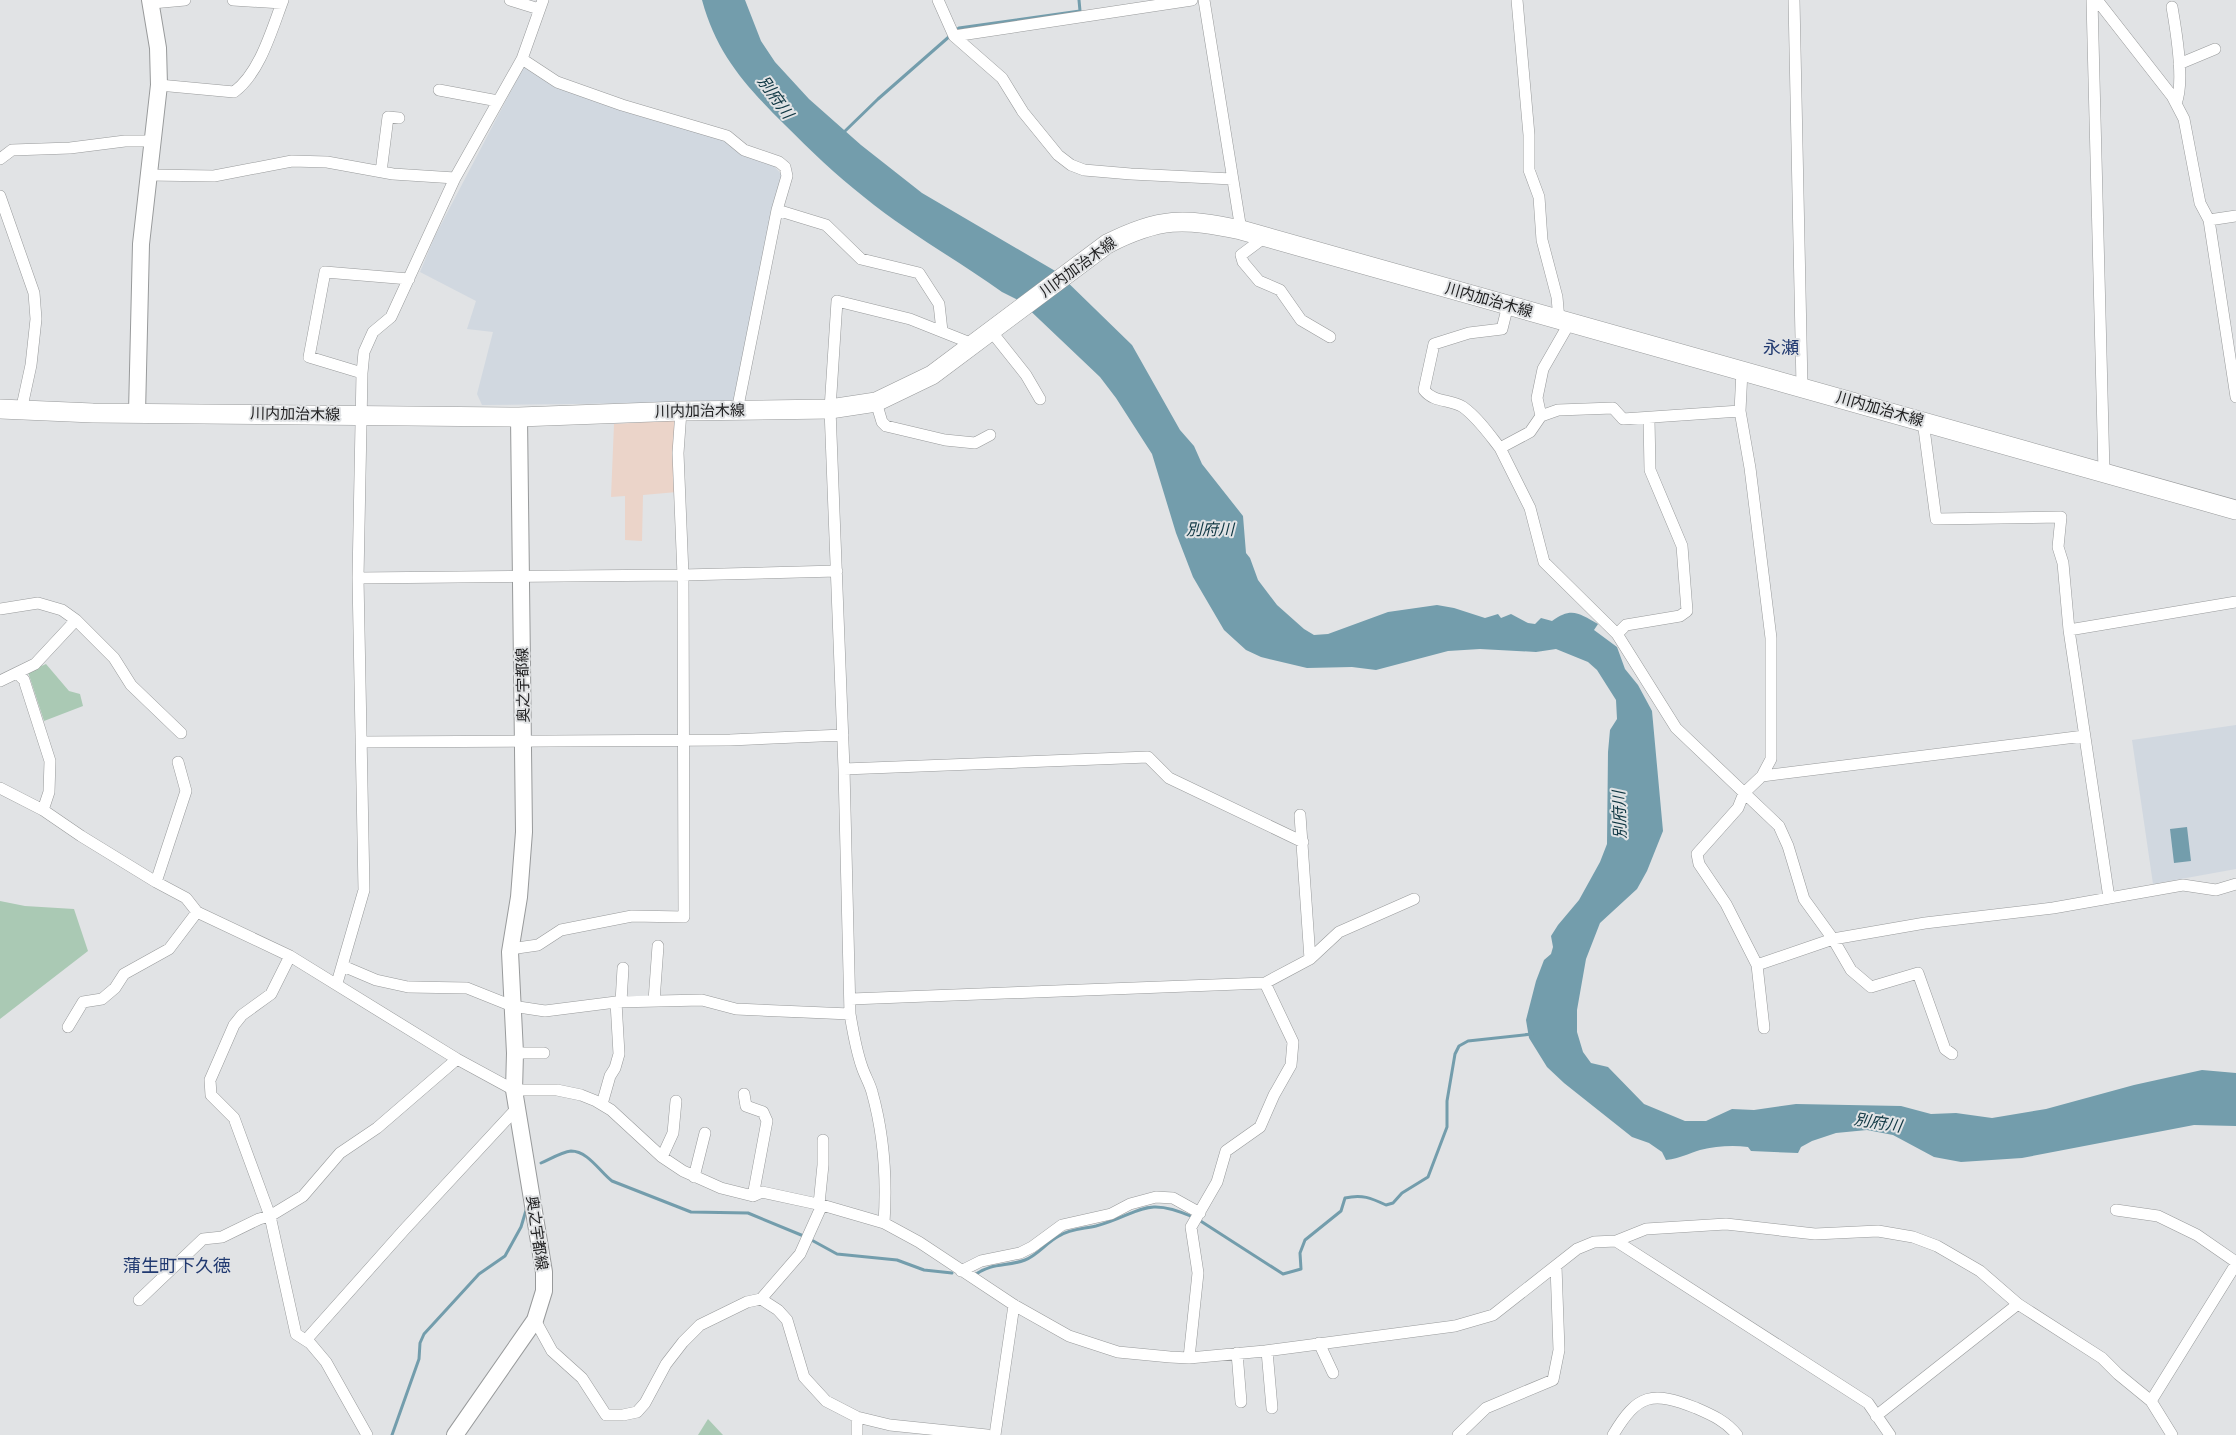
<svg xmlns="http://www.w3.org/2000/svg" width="2236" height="1435" viewBox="0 0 2236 1435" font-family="'Exo 2','Noto Sans JP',sans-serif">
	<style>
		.built { fill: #d1d8e0 }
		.industrial { fill: #ebd4c9 }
		.green { fill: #aac9b4 }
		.water { fill: #739dac }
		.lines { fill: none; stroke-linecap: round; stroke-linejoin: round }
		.stream { stroke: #739dac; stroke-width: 3 }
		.street-casing { stroke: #989a9b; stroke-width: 12 }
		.secondary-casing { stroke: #989a9b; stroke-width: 18 }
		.primary-casing { stroke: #989a9b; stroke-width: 20 }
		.street { stroke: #fff; stroke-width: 11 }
		.secondary { stroke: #fff; stroke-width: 16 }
		.primary { stroke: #fff; stroke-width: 19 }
		.labels { text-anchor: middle; stroke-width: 4; stroke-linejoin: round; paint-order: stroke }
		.street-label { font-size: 15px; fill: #212122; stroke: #e1e3e5 }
		.water-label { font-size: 16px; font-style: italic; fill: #0e3642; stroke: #e1e3e5 }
		.quarter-label { font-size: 18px; fill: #203970; stroke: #e1e3e5 }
	</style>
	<rect width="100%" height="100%" fill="#e1e3e5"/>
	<!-- built -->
	<path class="built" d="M524 66 725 139 773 165 782 175 768 226 735 402 482 405 477 394 493 332 467 329 476 301 420 272 435 236Z
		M2236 725V869L2153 884 2132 740Z"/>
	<!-- industrial -->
	<path class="industrial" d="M678 420 677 492 643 495 642 541 625 540V496L611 497 614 424Z"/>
	<!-- green -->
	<path class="green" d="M46 664 69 691 80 694 83 706 44 721 28 672Z
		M0 901 25 906 74 909 88 951 0 1019Z
		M708 1419 723 1435H698Z"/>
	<!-- water -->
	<path class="water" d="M702 0H745L761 41 775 62 809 99 861 145 922 193 1057 272 1132 345 1180 430 1194 446 1202 464 1243 516 1246 553 1250 558 1258 580 1277 605 1304 629 1314 635 1328 634 1388 612 1437 605 1454 608 1485 618 1498 614 1501 618 1511 614 1528 623 1535 624 1541 618 1552 621C1572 606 1580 614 1598 624L1594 630 1617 647 1625 669 1638 685 1652 711 1663 831 1647 871 1637 889 1600 923 1586 959 1577 1010V1032L1583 1052 1591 1063 1608 1067 1644 1104 1685 1121H1706L1732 1109 1754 1110 1796 1104 1901 1106 1931 1114 1956 1113 1992 1118 2046 1109 2134 1085 2202 1070 2236 1073V1126L2194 1125 2022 1158 1961 1162 1934 1157 1893 1135 1867 1130 1836 1133 1812 1141 1801 1147 1798 1153 1751 1151 1748 1147C1733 1145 1716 1146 1700 1150 1687 1154 1681 1158 1666 1160L1662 1152 1649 1143 1632 1137 1564 1083 1547 1067 1529 1038 1526 1020 1536 981 1544 960 1551 954 1553 947 1551 936 1558 925 1579 900 1600 862 1607 844 1608 752 1610 730 1617 719 1616 700 1597 670 1588 662 1556 649 1536 652 1480 649 1448 651 1376 670 1352 667 1307 668 1261 657 1246 650 1224 630 1193 577 1176 533 1152 454 1116 398 1100 377 1020 301 1002 292C957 260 907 232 864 197 836 175 810 150 785 125 746 86 717 55 702 0Z
		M2187 827 2191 861 2174 863 2170 829Z"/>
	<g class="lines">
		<!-- stream -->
		<path class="stream" d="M843 133 878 99 959 28 1080 11 1079 0
			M541 1163C550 1159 562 1152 571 1151 588 1151 600 1172 612 1181L691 1212 748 1213 806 1237 837 1254 897 1260 924 1270 952 1273
			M1199 1220 1283 1274 1301 1269 1300 1253 1305 1240 1341 1211 1345 1198C1362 1194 1371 1198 1386 1205L1393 1203 1402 1193 1428 1177 1447 1127V1101L1455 1054 1459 1046 1468 1041 1532 1034
			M975 1275C992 1262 1007 1267 1025 1260 1037 1256 1047 1242 1059 1236 1070 1229 1083 1229 1096 1226 1140 1214 1144 1195 1193 1217
			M392 1435 419 1359 420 1343 424 1334 479 1274 505 1256 521 1227 527 1207"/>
		<!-- street casing -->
		<g class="street-casing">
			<path id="street" d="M233 0 282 3
				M510 0 539 9
				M938 0 954 36 1002 78 1023 112 1058 155 1071 165 1084 170 1131 174 1232 179
				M1204 0 1241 230
				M1517 0 1529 135V170L1539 197 1542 240 1557 297 1559 320
				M1794 0 1802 387
				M2092 0 2104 472
				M2097 0 2172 96 2184 119 2200 203 2209 220 2236 397
				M152 3 185 0
				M2172 7C2176 30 2185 82 2176 103
				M954 36 1192 0
				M522 59 557 82 622 105 727 136 744 150 779 162 785 167 787 176 777 210 737 411
				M2179 64 2215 49
				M159 85 234 92C260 73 272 29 283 0
				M439 90 498 101
				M0 159 12 150 70 148 125 141H153
				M381 172 388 117 399 118
				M149 175 214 176 292 161 327 162 393 174 455 178
				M0 196 34 293 36 319 31 365 21 411
				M777 210 826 225 861 259 919 273 939 304 942 331
				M2209 220 2236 216
				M1265 237 1241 255 1243 262 1259 281 1280 290 1301 320 1330 337
				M991 331 1026 375 1040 399
				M1742 371 1740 411 1750 468 1771 638V759L1762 776 1744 793 1738 808 1697 854 1699 864 1726 904 1757 965 1833 939 1925 923 2053 908 2183 885 2216 890 2236 884
				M362 373 309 357 325 272 409 279
				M876 402 882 422 886 426 945 440 975 443 990 435
				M1740 411 1623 419 1613 408 1558 410 1541 416 1530 432 1500 448 1530 508 1544 562 1617 634 1676 728 1779 826 1788 846 1804 899 1833 939 1851 970 1871 987 1918 973 1945 1049 1952 1054
				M1541 416 1537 398 1543 369 1570 322
				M1923 421 1936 519 2061 517 2058 547 2063 563 2069 630 2109 898
				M1500 448C1489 434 1478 418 1463 407 1450 399 1434 403 1424 390L1434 344 1469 333 1502 329 1508 305
				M358 578 683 575 837 571
				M0 609 38 603 62 610 76 620 114 658 131 685 181 733
				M2069 630 2236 602
				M1617 634 1626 625 1680 616 1687 611 1682 546 1650 470 1649 419
				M17 673 24 680 50 761 49 792 43 810
				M0 681 35 664 76 620
				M361 742 730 740 843 735
				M844 769 1148 757 1169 778 1303 842
				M1762 776 2084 736
				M0 788 43 810 81 836 156 882 186 898 197 912 290 956 457 1059 514 1090H557L581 1095 596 1101 611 1110 662 1157 683 1171 721 1188 753 1196 762 1192 822 1205 884 1223 919 1242 1014 1305 1069 1336 1118 1352 1170 1357 1189 1358 1265 1351 1455 1326 1493 1315 1577 1249 1594 1242 1616 1241 1646 1229 1726 1224 1815 1234 1878 1231 1913 1237 1937 1246 1980 1271 2018 1304 2102 1358 2118 1374 2151 1401 2172 1435
				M1300 815 1310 959
				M156 882 186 791 178 762
				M510 952 517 948 538 945 561 930 632 916 684 917 683 575 678 453 681 411
				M290 956 271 994 242 1015 234 1025 210 1080 211 1095 234 1118 270 1216 296 1334 310 1343 326 1362 367 1435
				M1757 965 1764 1028
				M343 966 376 980 408 987 467 988 512 1006 545 1011 616 1002 702 1000 736 1009 850 1014
				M337 983 364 890 358 578 362 373 364 352 373 332 391 317 455 178 522 59 543 0
				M851 999 1265 983 1310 959 1339 932 1414 899
				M654 1001 658 946
				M621 1002 623 968
				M68 1027 83 1002 102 999 115 988 124 974 169 949 197 912
				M515 1053H544
				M744 1094 746 1106 763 1112 767 1121 753 1196
				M602 1104 610 1076 615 1068 619 1054 616 1002
				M662 1157 673 1133 676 1101
				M694 1177 705 1133
				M819 1204 823 1165V1140
				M2116 1210 2158 1216 2197 1235 2236 1262
				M884 1223C887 1179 884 1135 872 1092 870 1084 865 1076 862 1067 856 1050 853 1032 850 1014L844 769 830 409 837 301 910 319 973 344
				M1616 1241 1868 1403 1890 1435
				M961 1271 981 1261 1020 1253 1032 1247 1062 1225 1111 1214 1130 1204 1156 1197 1173 1198 1200 1213
				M761 1299 778 1310 787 1320 804 1377 826 1401 857 1417 890 1425 987 1435
				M139 1300 203 1239 222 1237 259 1219 270 1216 303 1196 340 1153 377 1128 457 1059
				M535 1320 552 1351 582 1378 606 1415H623L637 1412 645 1403 666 1364 683 1342 700 1325 747 1302 761 1299 800 1254 822 1205
				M306 1340 404 1230 518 1107
				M1319 1343 1333 1373
				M1267 1351 1272 1408
				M1237 1353 1241 1402
				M1189 1358 1198 1273 1191 1227 1217 1182 1226 1151 1260 1127 1274 1095 1291 1065 1293 1042 1265 983
				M2151 1401 2236 1264
				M1876 1416 2018 1304
				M857 1417V1435
				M995 1435 1014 1305
				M1458 1435 1486 1408 1553 1380 1559 1350 1556 1266
				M1613 1435C1638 1393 1652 1391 1696 1408 1712 1415 1726 1421 1737 1435"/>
		</g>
		<!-- secondary casing -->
		<g class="secondary-casing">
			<path id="secondary" d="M137 413 141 244 159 85 158 48 150 0
				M455 1435 535 1320 544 1291V1272L514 1090 515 1053 510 952 519 897 524 832 519 417"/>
		</g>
		<!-- primary casing -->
		<g class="primary-casing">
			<path id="primary" d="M0 409 93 413 519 417 681 411 830 409 876 402 932 375 1107 244C1160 217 1183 218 1241 230L2236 510"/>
		</g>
		<!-- street -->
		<use href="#street" class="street"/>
		<!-- secondary -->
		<use href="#secondary" class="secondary"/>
		<!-- primary -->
		<use href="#primary" class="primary"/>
	</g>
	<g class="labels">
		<!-- street labels -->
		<g class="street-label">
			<text transform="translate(1078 267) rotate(-36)" y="5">川内加治木線</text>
			<text transform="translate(1489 300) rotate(16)" y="5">川内加治木線</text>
			<text transform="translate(1880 409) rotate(16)" y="5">川内加治木線</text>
			<text transform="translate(700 411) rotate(-1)" y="5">川内加治木線</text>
			<text transform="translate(295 414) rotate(1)" y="5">川内加治木線</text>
			<text transform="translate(523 685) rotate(-91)" y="5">奥之宇都線</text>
			<text transform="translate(537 1233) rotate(82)" y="5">奥之宇都線</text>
		</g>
		<!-- water labels -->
		<g class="water-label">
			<text transform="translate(776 97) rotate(54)" y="6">別府川</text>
			<text x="1210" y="535">別府川</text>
			<text transform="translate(1619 815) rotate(-92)" y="6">別府川</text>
			<text transform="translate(1878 1122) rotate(9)" y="6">別府川</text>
		</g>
		<!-- quarter labels -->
		<g class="quarter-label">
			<text x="1781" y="354">永瀬</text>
			<text x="177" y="1272">蒲生町下久徳</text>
		</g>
	</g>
</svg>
